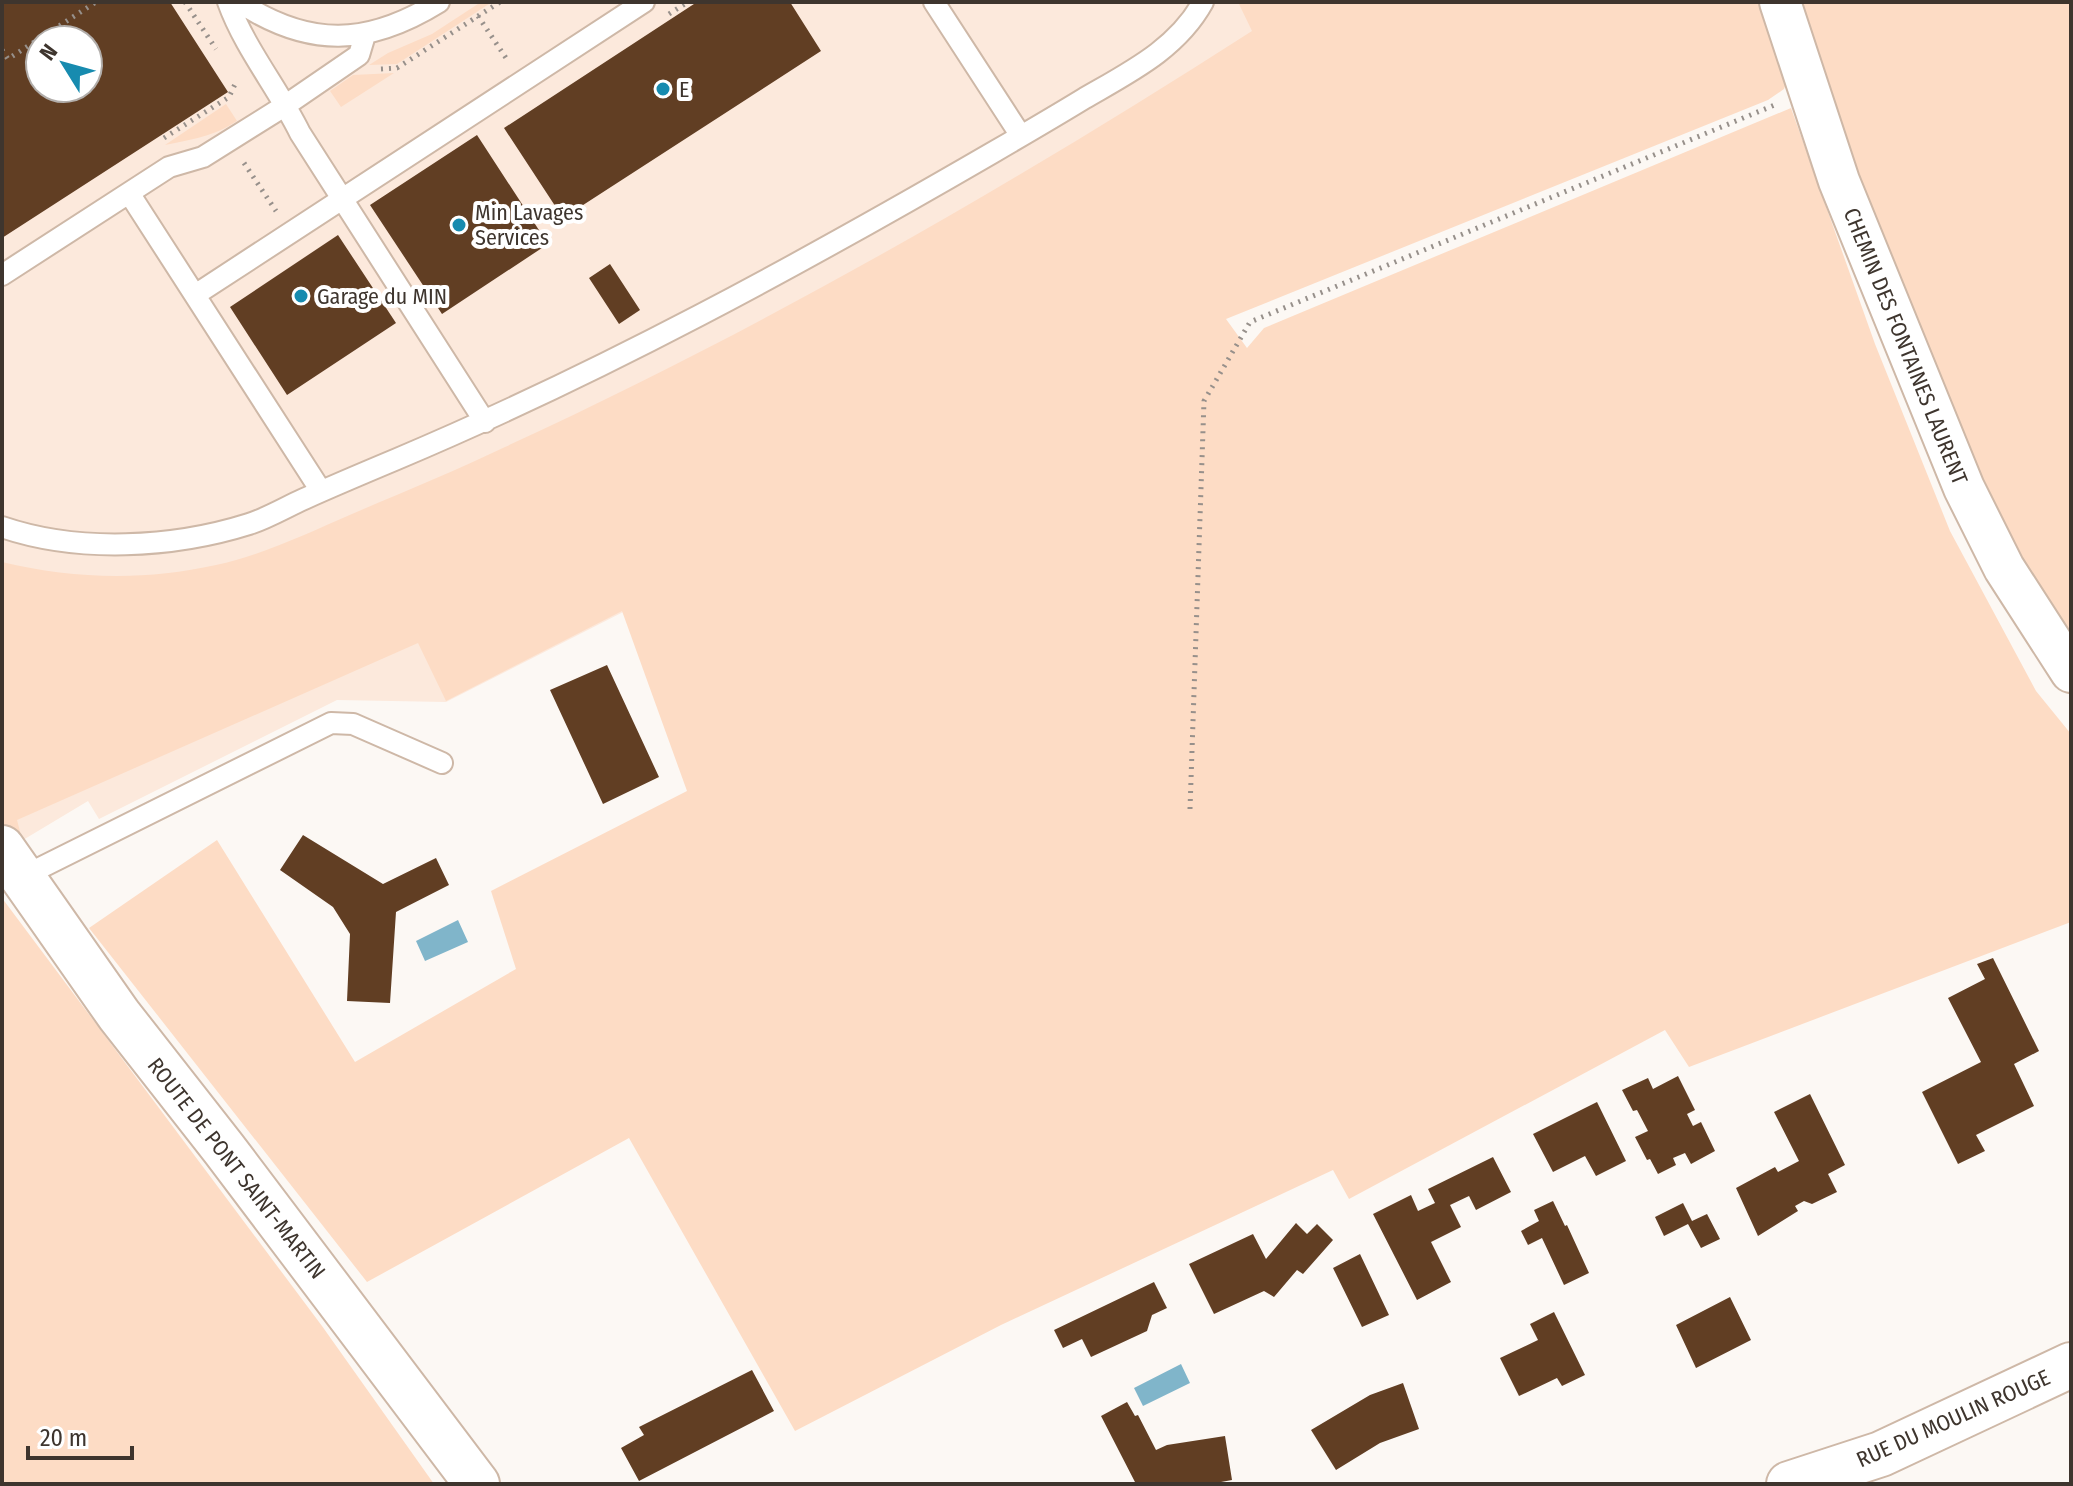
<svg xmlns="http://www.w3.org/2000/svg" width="2073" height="1486" viewBox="0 0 2073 1486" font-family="'Fira Sans Condensed',sans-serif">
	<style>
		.built { fill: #fce9dc; fill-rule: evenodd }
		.green { fill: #fddcc5 }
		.water { fill: #80b5ca }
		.building { fill: #613e23; fill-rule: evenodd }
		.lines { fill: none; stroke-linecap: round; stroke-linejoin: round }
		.lane-casing { stroke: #ceb8a7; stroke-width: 24 }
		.street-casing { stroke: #ceb8a7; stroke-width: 44 }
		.secondary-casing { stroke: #ceb8a7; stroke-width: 48 }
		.path { stroke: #97908b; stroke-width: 5; stroke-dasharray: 2 6; stroke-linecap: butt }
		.lane { stroke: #fff; stroke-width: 20 }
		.street { stroke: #fff; stroke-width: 40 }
		.secondary { stroke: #fff; stroke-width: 44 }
		.poi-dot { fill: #178baf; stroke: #fff; stroke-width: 3 }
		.labels { text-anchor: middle; stroke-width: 8; stroke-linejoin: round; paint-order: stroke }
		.poi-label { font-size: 22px; fill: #3e352e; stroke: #fff; text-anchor: start }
		.street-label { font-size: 22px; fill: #3e352e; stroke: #fff }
	</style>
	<rect width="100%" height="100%" fill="#fcf8f4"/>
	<!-- built -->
	<path class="built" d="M2 2H1421L1218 310 446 702 337 700 99 819 88 801 3 852ZM40 40H88V88H40Z"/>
	<!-- green -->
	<path class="green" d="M481 2H492L397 64 369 65 388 53 432 34Z
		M1238 2H1767L1790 73 1784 89 1768 100 1226 319 1247 348 1264 328 1791 108 1875 344 1950 531 2036 691 2071 734V922L1689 1067 1665 1030 1349 1199 1333 1170 1001 1325 795 1431 629 1138 367 1282 89 928 217 840 355 1062 516 969 491 891 687 791 622 611 446 701 418 643 17 820 22 839 2 828V562C73 579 144 581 216 565 263 555 308 533 352 514 403 492 455 471 505 447 765 327 1012 185 1252 31Z
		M1787 2H2071V648L1972 477Z
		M394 73 341 107 330 91 353 75Z
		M226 104 237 121C212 137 193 139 165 145Z
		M2 898 322 1326 434 1484H2Z"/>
	<!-- water -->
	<path class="water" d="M458 920 468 942 425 961 416 941Z
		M1181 1364 1190 1383 1143 1406 1134 1388Z"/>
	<!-- building -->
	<path class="building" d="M2 2H170L228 92 2 238ZM40 40H88V88H40Z
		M697 2H790L821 51 563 218 504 128Z
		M477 135 548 244 442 314 370 205Z
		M338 235 396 323 287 395 230 307Z
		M610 264 640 310 619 324 589 278Z
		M607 665 659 777 603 804 550 690Z
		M303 835 383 884 436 858 449 885 396 912 390 1003 347 1001 350 934 333 907 280 870Z
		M1993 958 2039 1051 2014 1064 2034 1106 1976 1135 1985 1151 1958 1164 1922 1092 1981 1062 1948 998 1985 979 1977 964Z
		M1678 1076 1695 1110 1687 1114 1693 1126 1701 1122 1715 1151 1691 1164 1685 1153 1673 1158 1676 1165 1658 1174 1650 1159 1647 1160 1635 1137 1648 1131 1637 1110 1633 1111 1622 1090 1648 1078 1653 1089Z
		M1810 1094 1845 1165 1828 1174 1837 1192 1812 1204 1804 1201 1795 1206 1798 1211 1758 1236 1736 1188 1775 1167 1778 1172 1799 1161 1774 1112Z
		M1597 1102 1626 1161 1596 1176 1585 1156 1553 1172 1533 1134Z
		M1493 1157 1511 1192 1476 1210 1469 1196 1450 1205 1461 1227 1431 1242 1451 1282 1417 1300 1373 1214 1411 1195 1418 1211 1435 1203 1428 1189Z
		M1553 1201 1565 1226 1567 1225 1589 1273 1564 1285 1542 1238 1528 1245 1521 1231 1539 1221 1534 1210Z
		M1683 1203 1692 1221 1707 1214 1720 1239 1701 1248 1688 1224 1664 1236 1655 1217Z
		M1296 1223 1307 1234 1317 1224 1333 1240 1303 1274 1297 1270 1274 1297 1264 1291 1214 1314 1189 1264 1253 1234 1266 1259Z
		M1360 1254 1389 1315 1362 1327 1333 1268Z
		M1154 1282 1167 1308 1152 1315 1147 1331 1091 1357 1082 1339 1063 1348 1054 1330Z
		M1730 1297 1751 1340 1696 1368 1676 1325Z
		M1554 1312 1585 1375 1562 1386 1557 1378 1519 1396 1500 1358 1538 1340 1530 1324Z
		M752 1370 774 1411 639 1481 621 1448 644 1435 639 1427Z
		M1403 1383 1419 1429 1380 1443 1336 1470 1311 1430 1370 1395Z
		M1127 1402 1135 1416 1138 1415 1156 1450 1167 1445 1225 1436 1232 1480 1210 1484H1136L1101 1416Z"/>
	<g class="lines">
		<!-- lane casing -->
		<g class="lane-casing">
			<path id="lane" d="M228 2C245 49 278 88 300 133L485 422
				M239 2C309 48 368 46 439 2
				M934 2 1021 136
				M129 193 321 491
				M2 275 169 167 203 157 286 105 359 55 365 35
				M195 295 644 2
				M2 527C78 553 173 548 249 524 268 518 286 507 304 499 335 485 366 472 397 459 603 372 799 265 992 153 1023 135 1054 117 1085 98 1130 72 1177 49 1203 2
				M22 877 331 723 353 724 442 763"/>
		</g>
		<!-- street casing -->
		<g class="street-casing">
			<path id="street" d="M1780 2 1839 181 1964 488 2004 568 2071 672"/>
		</g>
		<!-- secondary casing -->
		<g class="secondary-casing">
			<path id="secondary" d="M2 848 119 1015 224 1149 477 1484
				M1789 1484 1881 1454 2071 1365"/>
		</g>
		<!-- path -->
		<path class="path" d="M185 2 216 49
			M669 14 688 2
			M478 16 508 61
			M2 50 8 59 96 2
			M381 69 397 68 500 2
			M164 138 229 97 236 82
			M244 163 276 211
			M1190 809 1204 401 1250 322 1777 104"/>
		<!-- lane -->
		<use href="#lane" class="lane"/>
		<!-- street -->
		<use href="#street" class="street"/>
		<!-- secondary -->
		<use href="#secondary" class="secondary"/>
	</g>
	<!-- markers -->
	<g class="poi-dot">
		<circle cx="663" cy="89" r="8"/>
		<circle cx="459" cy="225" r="8"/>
		<circle cx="301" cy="296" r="8"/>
	</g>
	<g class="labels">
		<!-- poi labels -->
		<g class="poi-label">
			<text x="679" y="97">E</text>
			<text x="475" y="220">Min Lavages<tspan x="475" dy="25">Services</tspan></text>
			<text x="317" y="304">Garage du MIN</text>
		</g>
		<!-- street labels -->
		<g class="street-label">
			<text transform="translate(1906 346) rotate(68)" y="8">CHEMIN DES FONTAINES LAURENT</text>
			<text transform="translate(237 1168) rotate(52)" y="8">ROUTE DE PONT SAINT-MARTIN</text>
			<text transform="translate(1953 1418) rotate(-24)" y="8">RUE DU MOULIN ROUGE</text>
		</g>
	</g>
	<!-- border -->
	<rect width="2073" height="1486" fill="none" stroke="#3e352e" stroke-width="8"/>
	<!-- north arrow -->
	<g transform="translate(64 64) rotate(307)"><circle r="38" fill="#ffffff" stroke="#b2aeab" stroke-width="2"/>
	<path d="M0-6L14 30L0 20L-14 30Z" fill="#178baf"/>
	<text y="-12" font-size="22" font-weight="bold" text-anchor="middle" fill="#3e352e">N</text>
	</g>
	<!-- scale -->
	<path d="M28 1446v12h104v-12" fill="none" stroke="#3e352e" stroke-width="4"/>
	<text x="40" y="1446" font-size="24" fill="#3e352e" stroke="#ffffff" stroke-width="6" paint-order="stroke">20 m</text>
</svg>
